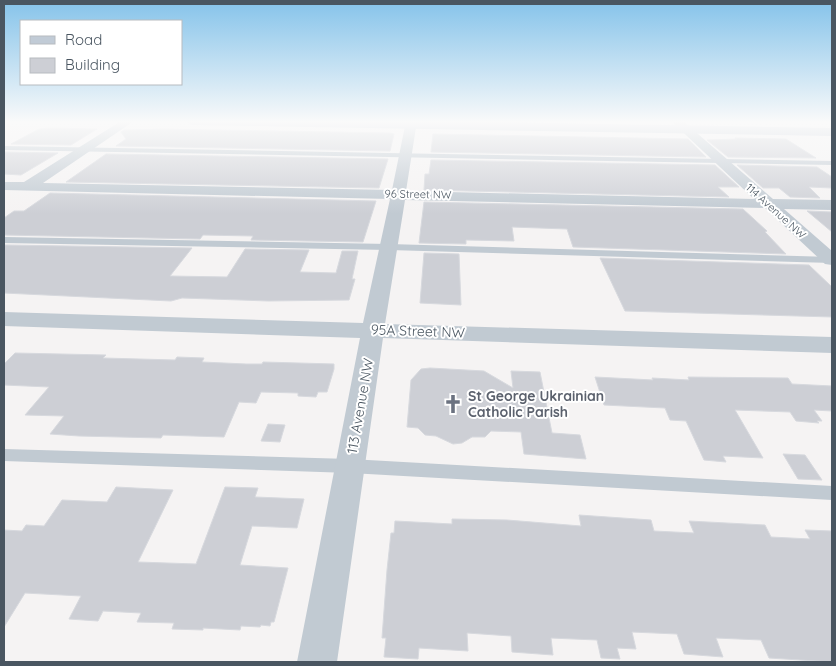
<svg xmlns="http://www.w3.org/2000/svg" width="836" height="666" viewBox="0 0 836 666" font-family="Quicksand,sans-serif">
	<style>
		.building { fill: #cdcfd5; stroke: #d7d9de }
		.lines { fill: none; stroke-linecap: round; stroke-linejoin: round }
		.lane { fill: #c1cad2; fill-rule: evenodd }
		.street { fill: #c1cad2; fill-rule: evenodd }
		.secondary { fill: #c1cbd6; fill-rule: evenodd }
		.labels { text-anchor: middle; stroke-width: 4; stroke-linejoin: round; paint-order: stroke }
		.far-street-label { font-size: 11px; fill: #4a5661; stroke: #fff }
		.street-label { font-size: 14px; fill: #4a5661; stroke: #fff }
		.worship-label { font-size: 14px; font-weight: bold; fill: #5b616d; stroke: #fff; text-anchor: start }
	</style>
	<rect width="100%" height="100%" fill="#f5f3f3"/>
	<!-- building -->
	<path class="building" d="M39 129 51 128 97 129 71 145 11 144Z
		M164 129 390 133 394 134 390 151 116 146 126 139 121 132 124 130Z
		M433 134 688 139 706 157 431 152Z
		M735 138 786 139 816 158 728 157 707 140 737 139Z
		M4 152 58 153 21 175 4 174Z
		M106 154 388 159 379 188 66 182Z
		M431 160 715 165 739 187H718L729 197 424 190 425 174H429Z
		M737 165 817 167 832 177V188L809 187 820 198 790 197 779 188H763Z
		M50 193 376 201 363 242 251 240 253 236 203 235 200 239 4 235V218L14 211H24Z
		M424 202 743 209 767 231 765 232 786 254 573 247 567 229 512 227 514 241 466 240V244L419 243Z
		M807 211 832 212V232Z
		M4 245 192 248 170 276 227 277 245 249 309 250 300 272 336 273 342 251H358L352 279H355L349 300 268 301 182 298 171 301 4 293Z
		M424 253 459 254 461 305 420 303Z
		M600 258 809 265 832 287V317L625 311Z
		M15 353 106 355 103 358 175 360 177 357 204 358 202 362 246 364H262L263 362 334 364V369L327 392H318L316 397 298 396V393L261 392 256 403 239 402 224 437 163 435 161 438 79 436 50 434 64 416 25 415 49 387 4 385V364Z
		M430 368 484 371 513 388 511 371 540 372 552 433 580 435 586 459 524 454 521 432 491 431 485 437H472L462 443 453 444 436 436 425 435 418 428 407 427 411 380 421 369Z
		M595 377 653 380 652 378 689 380 688 377 788 378 792 384 832 386V411L814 410 822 421H817L819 423 796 421 790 412 735 410 763 458 723 456 726 462 704 460 686 421 670 420 665 408 604 405Z
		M268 424 285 425 280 442 261 441Z
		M783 454 805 455 822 480 798 479Z
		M116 487 173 490 138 562 196 564 225 487 258 488 255 497 304 499 297 528 252 526 240 565 288 568 274 622H271L270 626 261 625 260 627 241 626 240 630 203 628V630L172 629 174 623 137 622 141 613 103 611 98 621 69 619 81 596 25 593 4 627V530L22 531 26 525 44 526 62 500 107 502Z
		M579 515 651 520 654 531 694 533 689 521 765 525 771 537 810 539 805 530 832 531V662L769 658 761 640 716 638 723 657 684 654 677 634 632 632 636 649 617 648 620 659 601 658 597 640 551 638 553 655 512 652 511 636 467 633 468 651 419 648 418 659 384 657 386 638H382L387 570 391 533H394L395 521 452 524V519L507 520 581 526Z"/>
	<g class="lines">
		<!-- lane -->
		<path class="lane" d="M4 146 832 161V165L4 150Z
			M4 237 389 244 832 257V263L389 250 4 243Z
			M4 449 350 459 832 486V500L350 473 4 461Z"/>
		<!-- street -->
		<path class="street" d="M121 121H134L43 183 392 190 406 121H417L406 191 754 199 671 121H683L773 199 832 200V210L784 209 832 251V265L825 264 765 208 405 200 385 324 832 337V353L383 338 337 662H297L360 338 4 326V312L363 323 390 199 4 190V182H24Z"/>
		<!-- secondary -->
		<path class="secondary" d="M185 121H444L832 128V136L192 125Z"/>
	</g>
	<!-- sky -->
	<linearGradient id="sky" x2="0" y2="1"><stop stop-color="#85c3ea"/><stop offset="0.57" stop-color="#fafafa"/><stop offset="1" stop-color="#fafafa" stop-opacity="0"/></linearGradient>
	<rect width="836" height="214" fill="url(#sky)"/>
	<!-- icons -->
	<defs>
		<g id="church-bare" transform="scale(1.5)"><path d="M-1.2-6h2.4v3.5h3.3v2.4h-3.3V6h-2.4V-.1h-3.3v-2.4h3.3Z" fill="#6b7280" stroke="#fff" stroke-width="2.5" paint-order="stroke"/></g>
	</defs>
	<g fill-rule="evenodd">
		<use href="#church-bare" x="453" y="404"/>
	</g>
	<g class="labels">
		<!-- far-street labels -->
		<g class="far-street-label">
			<text transform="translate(418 194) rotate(1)" y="4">96 Street NW</text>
			<text transform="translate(776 211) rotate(42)" y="4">114 Avenue NW</text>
		</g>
		<!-- street labels -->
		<g class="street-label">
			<text transform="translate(418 331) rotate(2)" y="5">95A Street NW</text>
			<text transform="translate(360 406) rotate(-80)" y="5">113 Avenue NW</text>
		</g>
		<!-- worship labels -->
		<g class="worship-label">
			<text x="468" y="401">St George Ukrainian<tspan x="468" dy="16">Catholic Parish</tspan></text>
		</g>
	</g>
	<!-- border -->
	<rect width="836" height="666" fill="none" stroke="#4a5661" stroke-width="10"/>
	<!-- legend -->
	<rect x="20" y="20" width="162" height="65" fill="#ffffff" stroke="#b7bbc0"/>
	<rect x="30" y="36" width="25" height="8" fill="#c1cbd6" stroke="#b7bbc0"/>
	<text x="65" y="45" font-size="15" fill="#4a5661">Road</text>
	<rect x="30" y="58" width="25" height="15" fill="#cdcfd5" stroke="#b7bbc0"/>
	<text x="65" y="70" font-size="15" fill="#4a5661">Building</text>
</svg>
